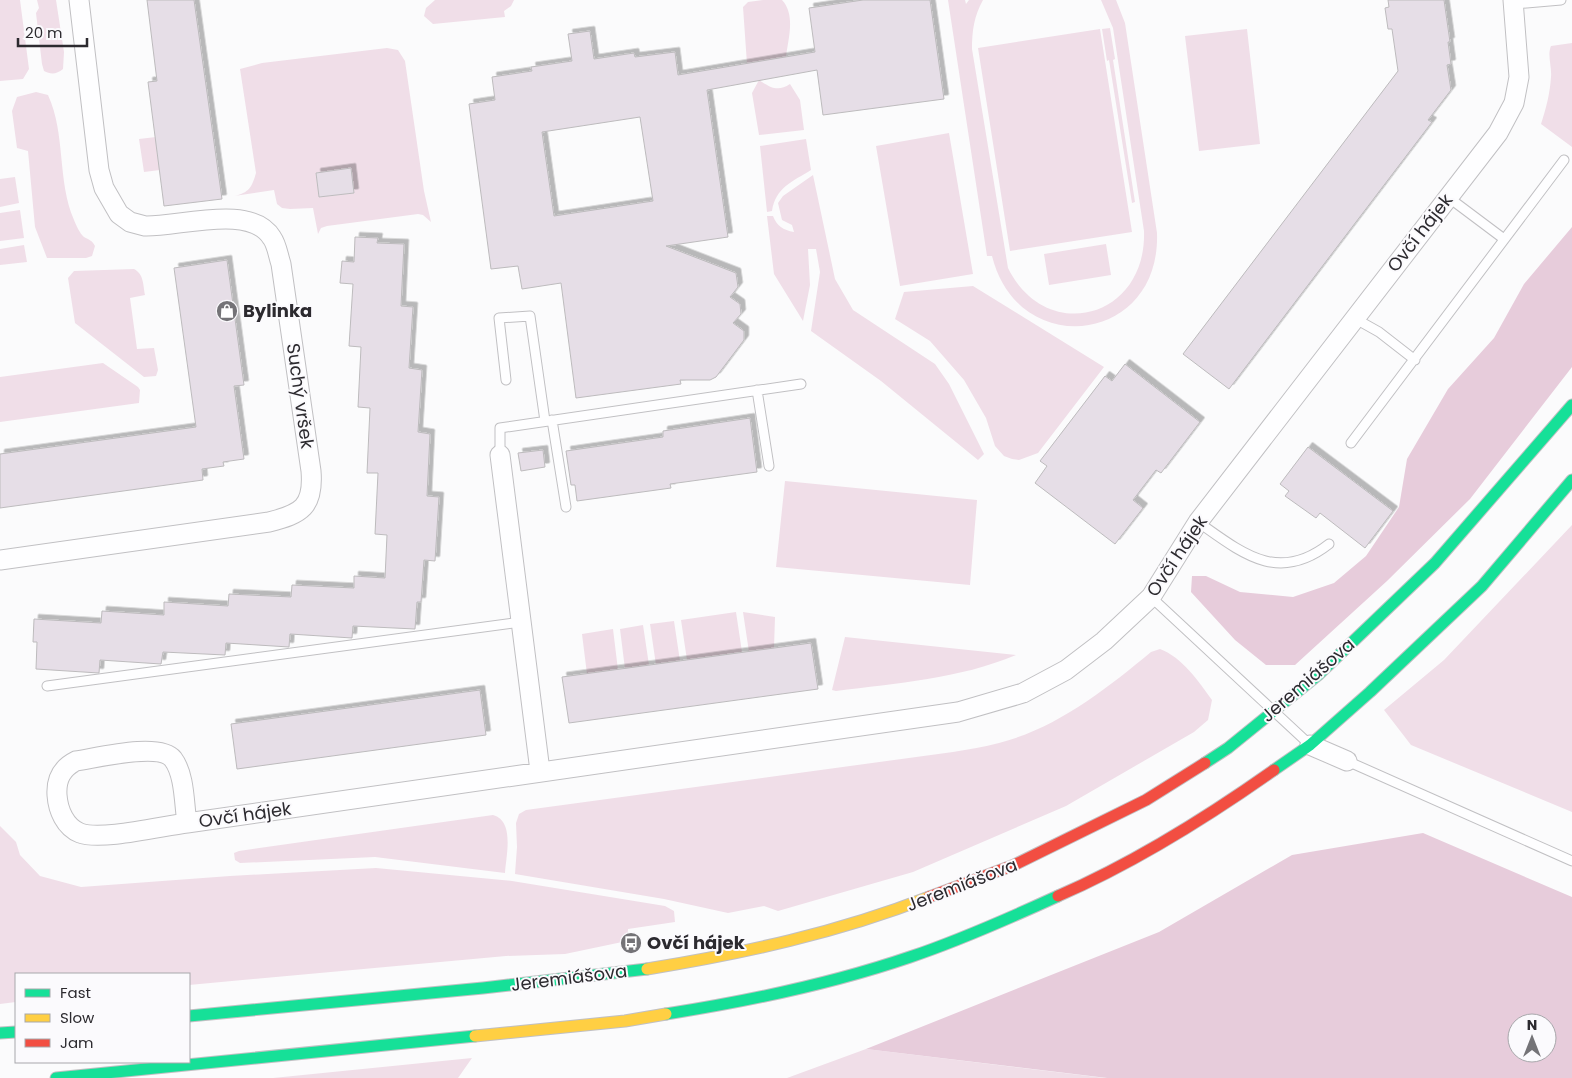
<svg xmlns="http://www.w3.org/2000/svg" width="1572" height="1078" viewBox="0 0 1572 1078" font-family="Poppins,sans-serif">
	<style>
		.green { fill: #f0dee8; fill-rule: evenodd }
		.forest { fill: #e7ccdb; fill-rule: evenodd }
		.building { fill: #e6dee7; stroke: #bdbbbd; fill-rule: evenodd; filter: url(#shadow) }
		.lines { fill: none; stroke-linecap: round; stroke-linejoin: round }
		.lane-casing { stroke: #c1c0c3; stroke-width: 11 }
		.street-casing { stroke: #c1c0c3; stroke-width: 21 }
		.fast-casing { stroke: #c1c0c3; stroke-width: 13 }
		.slow-casing { stroke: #c1c0c3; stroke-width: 13 }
		.jam-casing { stroke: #c1c0c3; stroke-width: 13 }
		.lane { stroke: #fefeff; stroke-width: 9 }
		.street { stroke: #fefeff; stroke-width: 19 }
		.fast { stroke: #16e098; stroke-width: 11 }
		.slow { stroke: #ffcf43; stroke-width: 11 }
		.jam { stroke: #f24e42; stroke-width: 11 }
		.labels { text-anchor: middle; stroke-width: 4; stroke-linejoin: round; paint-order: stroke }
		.street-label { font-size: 18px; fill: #2c2a2f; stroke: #fbfafd }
		.poi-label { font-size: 18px; font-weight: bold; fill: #2c2a2f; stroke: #fbfafd; text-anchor: start }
	</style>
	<defs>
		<filter id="shadow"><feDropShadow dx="4.5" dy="-4.5" stdDeviation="0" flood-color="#0004"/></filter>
	</defs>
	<rect width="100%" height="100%" fill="#fbfbfc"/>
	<!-- green -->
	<path class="green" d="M0 0H20L29 69 23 79 0 81Z
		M37 0H56L64 52 63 69C57 74 51 75 44 71L42 64 36 13 39 8Z
		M435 0H514L511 6 504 11 505 17 433 24 424 16 426 8Z
		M763 0H782C796 15 788 39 786 57L747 64 743 7 748 2Z
		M948 0H965L966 4 969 0H983C974 16 972 31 972 49L1008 268C1046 345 1147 319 1144 231L1113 28 1101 0H1116L1125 23 1157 233C1161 344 1018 361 992 256H987Z
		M1110 28 1115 59 1113 60 1135 202 1132 203 1109 60 1107 61 1102 29Z
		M1100 29 1132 232 1010 251 978 48Z
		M1247 29 1260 144 1199 151 1185 36Z
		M1572 43V147L1541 124C1546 109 1550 93 1551 77 1552 67 1547 55 1551 46Z
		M387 48 398 50 405 61 424 191 431 222 423 215 418 214 327 226 321 228 318 234 313 208 290 209 282 208 277 204 274 190 234 196C249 193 252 187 256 173L240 69 262 63ZM350 168 354 193 319 197 316 173Z
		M759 80C771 88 778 92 790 84L800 100 804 130 759 135 752 93Z
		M36 92 48 95C66 134 57 181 74 220 76 225 80 234 84 237 89 240 92 240 95 246L92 256 86 258H47L35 227 28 151 17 148 12 111 17 97Z
		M949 133 973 274 900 286 876 146Z
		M156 137 160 170 144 172 139 139Z
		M806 139 811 170C792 182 776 187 772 211L767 212 760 146Z
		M813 175 835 279 853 310 935 364 949 384 984 454 978 460 881 381 811 331 820 272 816 249H808L810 285 803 321 774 274 767 216H773C777 226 783 230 794 232L792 225 782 220 778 203 783 196Z
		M15 177 19 203 0 207V179Z
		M20 210 24 238 0 241V213Z
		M1106 244 1111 275 1049 285 1044 254Z
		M24 245 27 262 0 265V249Z
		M134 269C144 274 143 285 145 295L130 298 137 349 154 348 158 370 156 376 144 377 75 323 68 278 74 271Z
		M973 286 1104 367 1038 453 1019 460 1012 459 1004 456 995 446 986 418 964 380 930 341 895 319 904 292Z
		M103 363 138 387 140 390 139 403 0 422V377Z
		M785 481 977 500 970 585 776 567Z
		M1572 525V812L1411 745 1384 710 1444 660Z
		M736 612 742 652 687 660 681 620Z
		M743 612 775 617 774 648 749 652Z
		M674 621 680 661 656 665 650 624Z
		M643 625 649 665 625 669 620 629Z
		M613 629 618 670 587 674 582 634Z
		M845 637 1016 655C959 679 897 683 836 691L832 690Z
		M1160 649C1182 657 1199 682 1212 700L1208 720 1194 732 1066 806 913 872 778 911 764 906 728 913 664 899 515 874 517 847 516 823 519 814 526 810 953 752C969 749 984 747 999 743 1057 728 1105 690 1151 652Z
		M493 815C515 821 506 856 505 873L375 857 240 863 235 860 234 853 239 851Z
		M0 826 16 842 20 855 40 876 81 887 230 876 376 868 512 881 665 906 674 911 675 922 628 929 627 941 565 954 506 956 189 985V974H16V1002L0 1004Z
		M866 1049 1105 1078H787Z
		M472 1058 458 1078H273Z"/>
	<!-- forest -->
	<path class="forest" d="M1572 227V367L1470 499 1387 581 1295 665H1266L1235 640 1191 592 1192 576H1206L1240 592 1293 597 1334 583 1366 556 1399 507 1407 459 1448 389 1494 338 1524 284Z
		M1423 833 1572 897V1078H1107L866 1049 1159 932 1292 855ZM1517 1023H1547V1053H1517Z"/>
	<!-- building -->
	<path class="building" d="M147 0H194L222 199 164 206 148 82 157 81Z
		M863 0H930L944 99 823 115 817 70 707 90 728 237 666 246 736 273 738 287 730 297 740 304 741 314 733 323 744 331V340L716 377 710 380H680L681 384 576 398 561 283 522 289 518 266 491 269 469 104 495 100 492 77 532 71 531 67 572 61 568 34 590 31 594 59 634 53 635 57 675 52 678 75 815 52 809 8ZM640 117 653 201 554 216 542 132Z
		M1388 0H1444L1450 42H1448L1451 64 1447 65 1451 90 1428 120 1432 122 1229 389 1183 354 1398 71 1392 29H1388L1385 8 1389 7Z
		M351 168 354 193 319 197 316 173Z
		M355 237 378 238 377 243 404 244 401 306 413 307 409 368 422 370 418 432 430 434 427 496 439 497 435 561 424 560 421 602H417L415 629 353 626 352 638 290 634 289 647 226 643 225 655 163 652 161 664 100 660 99 673 36 669 37 642H33L34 619 101 623 102 611 164 615V602L228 606 229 594 291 597 292 585 354 588V576L385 578 387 535 375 534 378 473H367L370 408 358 407 361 347 349 346 353 284 340 283 342 261 354 262Z
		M227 260 244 385 234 386 244 459 223 462 224 466 202 469 203 480 0 508V454L196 427 174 268Z
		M1125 364 1200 422 1161 473 1156 470 1133 500 1143 508 1115 544 1035 483 1047 466 1040 461 1105 376 1112 381Z
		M750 418 757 472 670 484 671 488 577 501 575 485H571L566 451 663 437V431Z
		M1308 447 1393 511 1365 548 1320 513 1316 518 1285 496 1289 491 1280 484Z
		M543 450 545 467 521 471 518 453Z
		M811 643 818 689 569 723 562 677Z
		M480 690 486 735 237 769 231 724Z"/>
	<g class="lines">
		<!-- lane casing -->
		<g class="lane-casing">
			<path id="lane" d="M1514 4 1561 0
				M1448 197 1504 239
				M1354 318 1379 332 1415 360
				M506 380 499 318 530 316 545 421
				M757 390 769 466
				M552 420 566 507
				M1351 443 1564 160
				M500 455V428L801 384
				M1198 522C1242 553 1278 584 1329 544
				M1151 597 1308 743
				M47 686 521 622
				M1347 761 1572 861"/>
		</g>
		<!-- street casing -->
		<g class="street-casing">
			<path id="street" d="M500 455 540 771
				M0 560 269 522C301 514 314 507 311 471L281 264C278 255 277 245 272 238 251 203 179 227 145 226L130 222 119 214 104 188 99 170 79 0
				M1310 745 1347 761
				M187 823C162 826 101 841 80 833 65 827 58 810 57 795 56 779 62 768 76 761 97 758 159 742 173 759 185 775 184 804 187 823L958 712 1023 693 1066 670 1104 641 1151 597 1198 522 1498 133 1514 103 1519 77 1513 0"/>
		</g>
		<!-- fast casing -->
		<g class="fast-casing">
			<path id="fast" d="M1205 763 1228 748 1318 675 1435 563 1572 405
				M1274 770 1310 745 1370 692 1482 586 1572 480
				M666 1014C749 1001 831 984 910 957 961 940 1010 918 1058 896
				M189 1016 483 988 647 969
				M0 1033 16 1032
				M56 1078 475 1036"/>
		</g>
		<!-- slow casing -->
		<g class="slow-casing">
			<path id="slow" d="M647 969C744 953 837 933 929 897
				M475 1036 625 1021 666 1014"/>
		</g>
		<!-- jam casing -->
		<g class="jam-casing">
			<path id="jam" d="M1058 896C1134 863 1206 818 1274 770
				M929 897 1014 865 1146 800 1205 763"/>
		</g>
		<!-- lane -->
		<use href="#lane" class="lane"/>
		<!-- street -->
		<use href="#street" class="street"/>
		<!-- fast -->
		<use href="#fast" class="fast"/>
		<!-- slow -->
		<use href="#slow" class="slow"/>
		<!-- jam -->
		<use href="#jam" class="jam"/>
	</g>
	<!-- icons -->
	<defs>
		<g id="shop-disc" transform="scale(1.125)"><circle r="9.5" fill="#747377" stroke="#fbfafd"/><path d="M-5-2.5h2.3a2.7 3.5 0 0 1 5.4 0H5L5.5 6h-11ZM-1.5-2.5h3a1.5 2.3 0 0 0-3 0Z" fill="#fff"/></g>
		<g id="bus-disc" transform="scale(1.125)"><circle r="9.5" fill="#747377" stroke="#fbfafd"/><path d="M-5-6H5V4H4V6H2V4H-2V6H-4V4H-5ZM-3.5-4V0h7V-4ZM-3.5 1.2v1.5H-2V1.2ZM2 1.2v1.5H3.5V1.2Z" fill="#fff"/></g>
	</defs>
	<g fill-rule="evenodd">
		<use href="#shop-disc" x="227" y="311"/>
		<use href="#bus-disc" x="631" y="943"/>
	</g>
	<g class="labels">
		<!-- street labels -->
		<g class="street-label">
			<text transform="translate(1420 233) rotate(-52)" y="6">Ovčí hájek</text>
			<text transform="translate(300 396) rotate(82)" y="6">Suchý vršek</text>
			<text transform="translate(1177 556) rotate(-56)" y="6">Ovčí hájek</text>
			<text transform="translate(1308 680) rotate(-41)" y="6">Jeremiášova</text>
			<text transform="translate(245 815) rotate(-8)" y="6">Ovčí hájek</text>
			<text transform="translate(962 885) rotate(-21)" y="6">Jeremiášova</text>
			<text transform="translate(569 978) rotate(-7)" y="6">Jeremiášova</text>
		</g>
		<!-- poi labels -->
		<g class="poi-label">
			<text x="243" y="317">Bylinka</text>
			<text x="647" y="949">Ovčí hájek</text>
		</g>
	</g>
	<!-- legend -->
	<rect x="15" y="973" width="175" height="90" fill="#fbfafd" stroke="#a8a7ab"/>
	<rect x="25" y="989" width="25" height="8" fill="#16e098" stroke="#a8a7ab"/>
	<text x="60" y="998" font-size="15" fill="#2c2a2f">Fast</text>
	<rect x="25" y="1014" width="25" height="8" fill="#ffcf43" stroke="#a8a7ab"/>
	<text x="60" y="1023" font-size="15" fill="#2c2a2f">Slow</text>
	<rect x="25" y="1039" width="25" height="8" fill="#f24e42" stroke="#a8a7ab"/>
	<text x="60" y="1048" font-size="15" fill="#2c2a2f">Jam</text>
	<!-- north arrow -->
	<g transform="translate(1532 1038)"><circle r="24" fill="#fbfafd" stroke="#a8a7ab"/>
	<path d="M0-4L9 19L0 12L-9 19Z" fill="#747377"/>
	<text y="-8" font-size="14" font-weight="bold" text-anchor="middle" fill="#2c2a2f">N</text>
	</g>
	<!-- scale -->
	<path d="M18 38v8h69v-8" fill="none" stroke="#2c2a2f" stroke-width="2.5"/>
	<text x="25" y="38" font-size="15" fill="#2c2a2f" stroke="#fbfafd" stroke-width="4" paint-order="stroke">20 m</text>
</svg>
